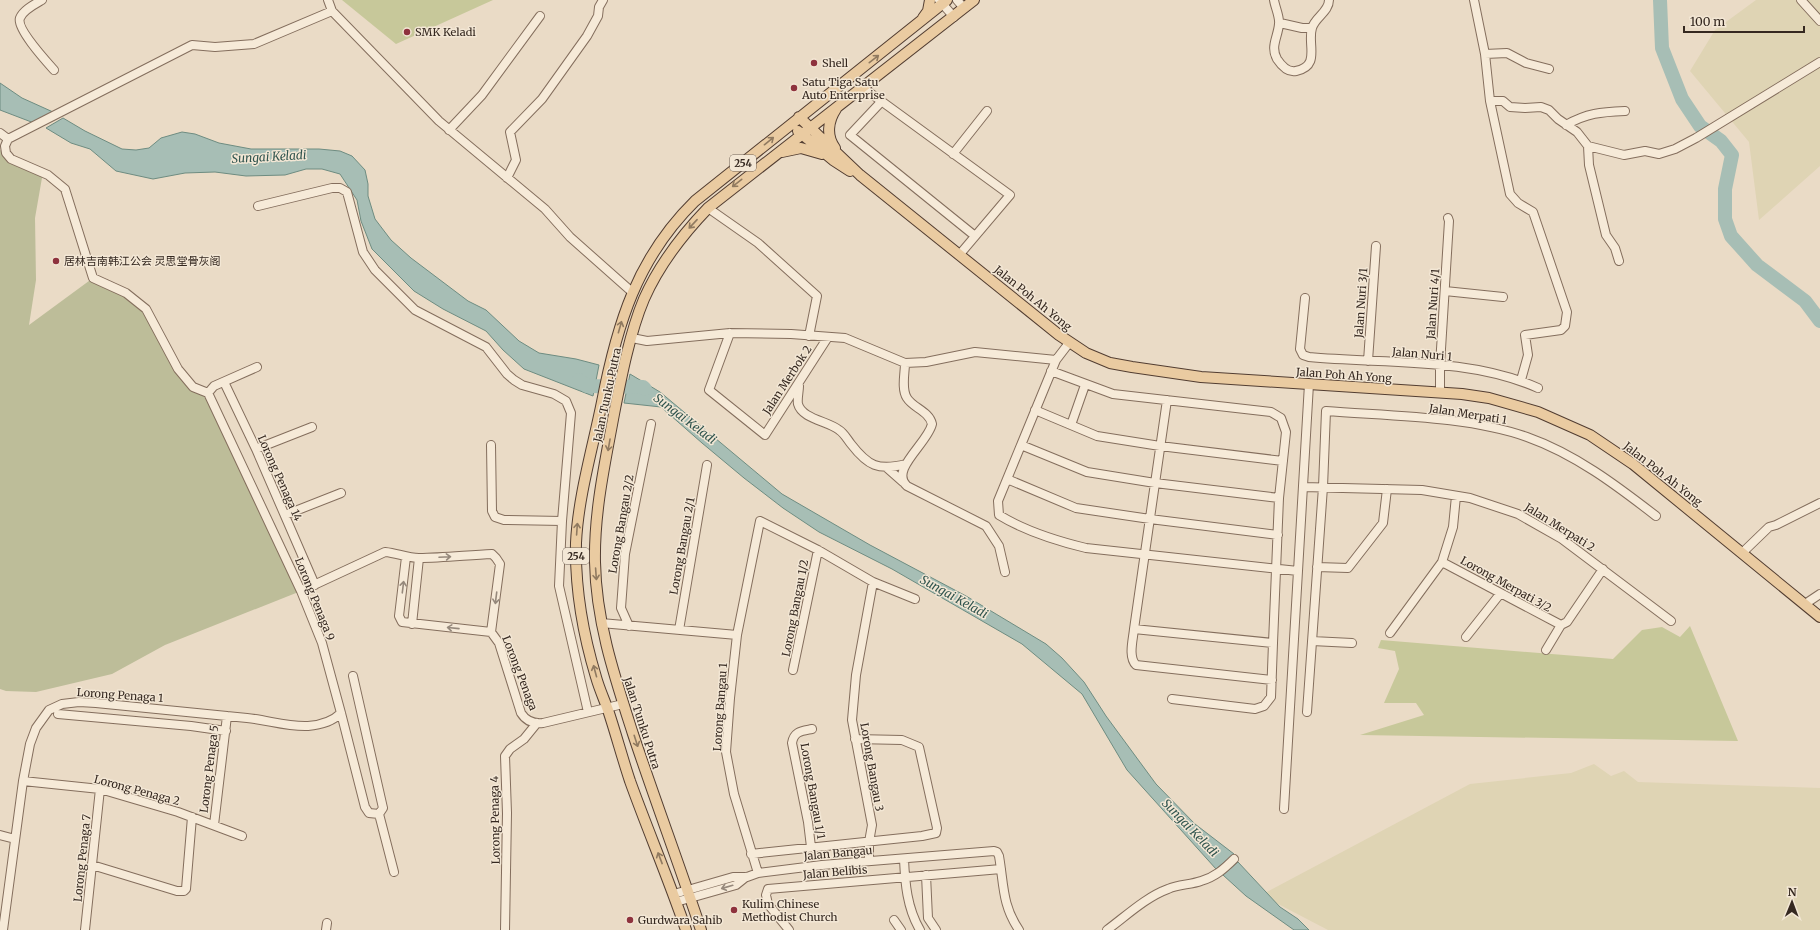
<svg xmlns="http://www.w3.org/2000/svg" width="1820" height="930" viewBox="0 0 1820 930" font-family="Merriweather,'Noto Sans SC',serif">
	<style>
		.farmland { fill: #dfd4b4 }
		.green { fill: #c7c89a }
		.cemetery { fill: #bdbd99 }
		.water { fill: #a7beb5; stroke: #6e8c81 }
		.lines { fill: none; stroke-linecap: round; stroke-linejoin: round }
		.river { stroke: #a7beb5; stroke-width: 14 }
		.minor-casing { stroke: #846e5d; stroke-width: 10 }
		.major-casing { stroke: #523d31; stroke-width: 12 }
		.minor { stroke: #f6ead8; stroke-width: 8 }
		.major { stroke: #eacba1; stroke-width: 10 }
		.oneway { stroke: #907a60 }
		.oneway2 { stroke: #96897c }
		.poi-dot { fill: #8e323d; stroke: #f3e7d5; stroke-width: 1.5 }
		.labels { text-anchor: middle; stroke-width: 3; stroke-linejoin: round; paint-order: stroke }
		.shield { fill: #f3e7d5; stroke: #6e6156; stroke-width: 1 }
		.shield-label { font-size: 10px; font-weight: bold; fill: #352820 }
		.poi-label { font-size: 11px; fill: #352820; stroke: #f3e7d5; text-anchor: start }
		.street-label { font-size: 11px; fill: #352820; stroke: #f3e7d5 }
		.water-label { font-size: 12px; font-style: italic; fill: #30544e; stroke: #f3e7d5 }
	</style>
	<rect width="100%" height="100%" fill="#eadbc6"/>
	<!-- farmland -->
	<path class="farmland" d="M1756 0H1820V166L1759 220 1749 142 1690 71 1715 30Z
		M1594 764 1611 776 1624 771 1638 782 1820 788V930H1328L1261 895 1470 784 1571 773Z"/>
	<!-- green -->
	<path class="green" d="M342 0H493L396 44Z
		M1690 626 1738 741 1360 735 1424 715 1416 703H1384L1399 669 1395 651 1378 648 1381 640 1613 659 1642 630 1662 627 1680 637Z"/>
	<!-- cemetery -->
	<path class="cemetery" d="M0 150 43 172 35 218 36 280 29 325 93 278 146 309 178 369 193 387 208 393 301 591 165 645 112 674 36 692 6 691 0 689Z"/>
	<!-- water -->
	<path class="water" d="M0 83 22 98 53 112 34 123 0 110Z
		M63 118 85 131 122 149 136 150 149 148 161 138 182 132 195 134 219 143 251 149H319L340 151 352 156 365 170 368 184V196L375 219 391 240 411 258 468 301 486 310 519 341 539 353 576 359 599 365 593 396 524 369 503 350 486 331 443 309 414 291 372 249 361 221 357 200 340 174 322 169H306L285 175 246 176 215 172 185 173 153 179 116 171 90 149 71 143 46 128Z
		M630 374 660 392 782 494 870 545 966 596 1046 644 1062 658 1084 682 1106 716 1156 784 1195 824 1234 854 1216 869 1127 770 1082 694 1022 644 892 569 819 532 783 508 744 478 702 443 661 407 624 403Z
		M1238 862 1280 907 1298 919 1309 930H1294L1246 896 1223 875Z"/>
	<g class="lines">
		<!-- river -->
		<path class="river" d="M1660 0 1662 48 1682 99 1700 126 1721 141 1732 155 1725 189V219L1731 236 1757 265 1805 301 1820 321
			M579 380 587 386 643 387 645 389"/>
		<!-- minor casing -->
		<g class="minor-casing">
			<path id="minor" d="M42 0C35 4 23 10 20 18 16 28 46 61 54 70
				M328 0 332 11 439 121 545 209 570 237 632 292
				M939 0 954 17
				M957 0 964 8
				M1274 0C1275 7 1280 17 1279 24 1278 37 1270 46 1277 59 1281 65 1287 73 1296 71 1321 66 1307 44 1312 28 1315 17 1329 12 1329 0
				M1474 0 1485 54 1490 101 1510 194 1518 203 1533 212 1567 312 1565 326 1561 330 1525 335 1528 355 1521 380
				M1801 0 1820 21
				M1280 23 1302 28H1312
				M1485 54 1507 53 1526 63 1549 69
				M862 87 1010 195 960 254
				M1490 101H1503L1510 107 1525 108 1541 107 1549 110 1558 119 1577 132 1588 146 1624 155 1645 151 1659 154 1675 149 1696 138 1820 62
				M881 102 850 135 975 236
				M1566 125C1587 113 1601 112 1625 111
				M449 130 482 95 540 16
				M0 133 8 139
				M1588 146 1589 165 1606 235 1615 248 1619 261
				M953 154 987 111
				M507 178 516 160 510 132 542 99 587 36 598 16 599 7 603 0
				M258 206 332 188H340L347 192 363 252 375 270 415 310 486 347 507 374 514 380 522 385 554 394 566 401 571 413 562 521 559 586 588 712
				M708 208 758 243 817 296 809 336
				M1445 291 1503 297
				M1305 298 1300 349 1303 355 1309 357C1383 364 1469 357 1538 388
				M730 333 709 390 765 435 828 337
				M632 338 647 341 730 333 791 334 845 338 905 363 926 362 975 352 1056 360
				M1069 343 1056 360 998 501 999 515C1025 531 1057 541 1086 548L1298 571
				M1368 361 1376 246
				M905 363C905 373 901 389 907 398 913 408 929 411 932 424 928 443 889 470 907 486L986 526 999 546 1005 572
				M1051 371 1113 394 1271 412 1281 418 1286 432 1279 498 1273 643 1134 629
				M224 382 256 449 315 585
				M799 386C799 391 797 399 798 404 802 419 828 421 839 430 844 433 847 439 851 444 868 466 878 471 906 464
				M208 393 193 387 178 369 146 309 126 293 93 278 65 189 48 175 11 159 6 153 5 146 8 139 192 45 215 47 254 44 332 11
				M208 393 301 591 322 643 341 713 365 807 369 813 379 814
				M208 393 214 386 257 367
				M1440 393V365L1449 221 1448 218
				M1167 400 1134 629C1133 640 1128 657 1136 665L1272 680
				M1035 410 1097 436 1160 446 1283 461
				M1071 425 1085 385
				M491 445 492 511 495 517 504 520 562 521
				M1021 445 1087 472 1155 483 1279 498
				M256 449 312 427
				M886 467 903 482
				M1007 479 1076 508 1150 519 1278 535
				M1303 487 1422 490 1470 498 1518 514 1562 539 1671 621
				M285 515 341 493
				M1742 553 1769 527 1776 525 1820 503
				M406 557 399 616 402 622 491 632
				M1442 562 1561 625
				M1317 567 1348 568 1383 523 1387 489
				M301 591 385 552C397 553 407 558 419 558 443 558 468 555 492 554L496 558 500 564 491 632
				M1805 604 1820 594
				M601 623 737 635
				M412 624 419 558
				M629 626 621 608 625 554 651 424
				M679 630 707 465
				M491 632 499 643 521 713C526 721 533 724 543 723L623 704
				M1390 633 1442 562 1453 527 1456 496
				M1466 637 1500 594
				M1312 641 1352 643
				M1546 650 1561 625 1567 622 1603 569
				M793 670 818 550
				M353 676 383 808 379 814
				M1172 699 1255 709 1264 706 1271 697 1273 643
				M1307 712 1323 487 1326 411C1389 416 1468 416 1527 437 1575 454 1616 485 1656 516
				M58 714 191 726 226 731
				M23 781 100 789 178 812 242 836
				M1284 809 1309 384
				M379 814 394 872
				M214 825 227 716
				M0 835 15 839
				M811 847 808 822 792 743C794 731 802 731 812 729
				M751 854 922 836 936 833 937 828 919 747 902 740 855 739
				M904 859C905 883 907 908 920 930
				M869 861V842L872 825 852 720 856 675 873 582
				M92 865 177 891H184L186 889 192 817
				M758 873 734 794 726 752 730 698 737 635 760 521 818 550 873 582 915 599
				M926 875 928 918 936 930
				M674 894 733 877H747L758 873 822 865 994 851 997 852 999 856C1004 885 1002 905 1019 930
				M676 902 736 885 746 877
				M894 920 901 930
				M3 930 23 781 30 744 36 728 49 710 62 704 79 702 96 703C146 708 197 713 247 718 268 720 287 727 308 726 321 725 332 722 341 713
				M85 930 100 789
				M326 930 327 923
				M505 930 507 813 505 756 510 749 524 739 537 723
				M789 930 768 904 766 895 768 889 1001 869
				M1107 930C1126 916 1146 897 1168 889 1179 884 1190 885 1201 881 1215 877 1224 869 1234 859"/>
		</g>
		<!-- major casing -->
		<g class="major-casing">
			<path id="major" d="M923 18 928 11 930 0
				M799 117 860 175 1059 335 1086 353 1110 363 1132 367 1201 377 1462 394 1489 398 1538 412 1590 435 1633 464 1820 617
				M798 131 833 160 850 171
				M835 148C826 136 828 121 836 109
				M782 152 801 148 822 154
				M686 930C669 880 648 831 630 781 622 757 616 734 608 710 604 699 599 688 596 677 583 634 575 589 576 543 578 497 593 447 602 402 617 324 637 258 695 201L947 0
				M701 930C679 864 655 800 633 734 615 678 596 622 595 562 594 512 605 463 614 414 621 378 630 332 644 299 659 265 683 234 708 208L974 0"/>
		</g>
		<!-- minor -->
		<use href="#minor" class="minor"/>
		<!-- major -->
		<use href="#major" class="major"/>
	</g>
	<!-- one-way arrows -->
	<defs><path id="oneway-shaft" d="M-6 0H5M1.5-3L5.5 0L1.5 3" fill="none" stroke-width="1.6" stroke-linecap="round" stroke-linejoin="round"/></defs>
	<g class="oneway">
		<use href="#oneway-shaft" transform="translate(874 59) rotate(-38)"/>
		<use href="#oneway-shaft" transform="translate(769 141) rotate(-39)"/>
		<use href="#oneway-shaft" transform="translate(737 183) rotate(142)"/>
		<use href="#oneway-shaft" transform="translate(693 224) rotate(133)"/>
		<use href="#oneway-shaft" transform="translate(620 327) rotate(-74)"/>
		<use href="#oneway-shaft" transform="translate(609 445) rotate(100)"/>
		<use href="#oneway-shaft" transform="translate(577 529) rotate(-86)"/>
		<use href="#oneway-shaft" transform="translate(596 574) rotate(86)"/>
		<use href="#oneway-shaft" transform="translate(595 671) rotate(-105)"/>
		<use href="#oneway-shaft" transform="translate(636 741) rotate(72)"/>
		<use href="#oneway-shaft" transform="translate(660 858) rotate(-111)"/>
	</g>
	<g class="oneway2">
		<use href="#oneway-shaft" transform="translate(445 557) rotate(-3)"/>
		<use href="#oneway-shaft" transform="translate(403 587) rotate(-83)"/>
		<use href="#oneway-shaft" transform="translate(496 598) rotate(97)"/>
		<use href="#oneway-shaft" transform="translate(453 628) rotate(-174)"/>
		<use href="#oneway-shaft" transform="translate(727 887) rotate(164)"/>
	</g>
	<!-- markers -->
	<g class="poi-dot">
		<circle cx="407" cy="32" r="4"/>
		<circle cx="814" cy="63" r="4"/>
		<circle cx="794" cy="88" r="4"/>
		<circle cx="56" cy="261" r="4"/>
		<circle cx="734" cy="910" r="4"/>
		<circle cx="630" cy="920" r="4"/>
	</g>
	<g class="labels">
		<!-- shield labels -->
		<g class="shield">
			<rect x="730" y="155" width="26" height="16" rx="3"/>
			<rect x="563" y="548" width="26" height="16" rx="3"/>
		</g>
		<g class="shield-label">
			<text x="743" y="167">254</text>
			<text x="576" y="560">254</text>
		</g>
		<!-- poi labels -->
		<g class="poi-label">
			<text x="415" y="36">SMK Keladi</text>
			<text x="822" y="67">Shell</text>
			<text x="802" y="86">Satu Tiga Satu<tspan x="802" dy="13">Auto Enterprise</tspan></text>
			<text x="64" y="265">居林吉南韩江公会 灵思堂骨灰阁</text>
			<text x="742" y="908">Kulim Chinese<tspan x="742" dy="13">Methodist Church</tspan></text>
			<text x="638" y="924">Gurdwara Sahib</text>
		</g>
		<!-- street labels -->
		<g class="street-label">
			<text transform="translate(1033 298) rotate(39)" y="4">Jalan Poh Ah Yong</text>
			<text transform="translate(1361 303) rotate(-86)" y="4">Jalan Nuri 3/1</text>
			<text transform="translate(1433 304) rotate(-86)" y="4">Jalan Nuri 4/1</text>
			<text transform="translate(1422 354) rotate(5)" y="4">Jalan Nuri 1</text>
			<text transform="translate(1344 375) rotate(4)" y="4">Jalan Poh Ah Yong</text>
			<text transform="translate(787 380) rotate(-57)" y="4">Jalan Merbok 2</text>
			<text transform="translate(607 395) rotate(-78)" y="4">Jalan Tunku Putra</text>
			<text transform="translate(1468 414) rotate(9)" y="4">Jalan Merpati 1</text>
			<text transform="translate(1663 474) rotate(38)" y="4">Jalan Poh Ah Yong</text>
			<text transform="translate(280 478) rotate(66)" y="4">Lorong Penaga 14</text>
			<text transform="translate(621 524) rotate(-80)" y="4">Lorong Bangau 2/2</text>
			<text transform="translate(1560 527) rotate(32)" y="4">Jalan Merpati 2</text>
			<text transform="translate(682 546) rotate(-80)" y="4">Lorong Bangau 2/1</text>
			<text transform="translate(1506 584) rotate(29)" y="4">Lorong Merpati 3/2</text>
			<text transform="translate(315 599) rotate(68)" y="4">Lorong Penaga 9</text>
			<text transform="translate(795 608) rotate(-79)" y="4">Lorong Bangau 1/2</text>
			<text transform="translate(520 673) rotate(69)" y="4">Lorong Penaga</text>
			<text transform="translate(120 695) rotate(4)" y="4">Lorong Penaga 1</text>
			<text transform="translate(720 707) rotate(-86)" y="4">Lorong Bangau 1</text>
			<text transform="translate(642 723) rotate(72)" y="4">Jalan Tunku Putra</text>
			<text transform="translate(872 767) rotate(80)" y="4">Lorong Bangau 3</text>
			<text transform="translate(209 769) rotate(-83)" y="4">Lorong Penaga 5</text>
			<text transform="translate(137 790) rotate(15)" y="4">Lorong Penaga 2</text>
			<text transform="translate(813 791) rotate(80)" y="4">Lorong Bangau 1/1</text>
			<text transform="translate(495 820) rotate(-91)" y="4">Lorong Penaga 4</text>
			<text transform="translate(838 853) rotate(-5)" y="4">Jalan Bangau</text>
			<text transform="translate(82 858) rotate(-84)" y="4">Lorong Penaga 7</text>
			<text transform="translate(835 872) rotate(-5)" y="4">Jalan Belibis</text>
		</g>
		<!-- water labels -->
		<g class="water-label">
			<text transform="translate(269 157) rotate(-3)" y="4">Sungai Keladi</text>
			<text transform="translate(685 419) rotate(37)" y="4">Sungai Keladi</text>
			<text transform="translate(954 597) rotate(29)" y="4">Sungai Keladi</text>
			<text transform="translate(1190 828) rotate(46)" y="4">Sungai Keladi</text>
		</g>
	</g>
	<!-- north arrow -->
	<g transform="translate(1792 902) rotate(1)" stroke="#f3e7d5" stroke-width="3" paint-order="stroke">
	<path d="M0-3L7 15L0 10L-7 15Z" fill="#352820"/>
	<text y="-6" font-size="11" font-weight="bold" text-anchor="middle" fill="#352820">N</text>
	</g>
	<!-- scale -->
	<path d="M1684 26v6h120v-6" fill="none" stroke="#352820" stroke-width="2"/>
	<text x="1690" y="26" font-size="12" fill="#352820" stroke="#f3e7d5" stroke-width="3" paint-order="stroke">100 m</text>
</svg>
